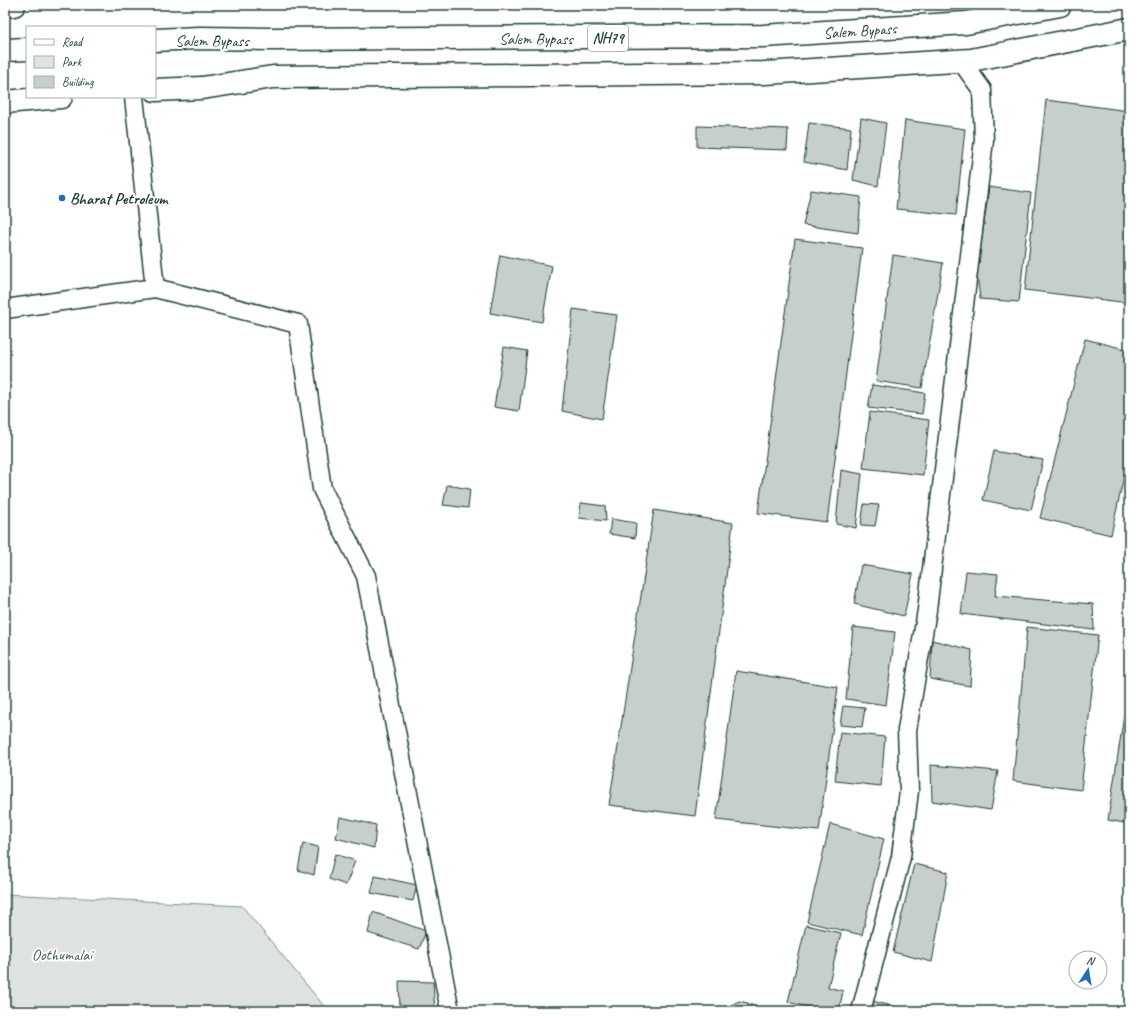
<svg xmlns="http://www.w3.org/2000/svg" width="1134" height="1016" viewBox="0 0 1134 1016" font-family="Caveat,sans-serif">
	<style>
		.green { fill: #dee3e2; stroke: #7e908b }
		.building { fill: #c7cfcc; stroke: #1f3d34 }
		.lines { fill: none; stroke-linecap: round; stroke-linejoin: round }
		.minor-casing { stroke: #1f3d34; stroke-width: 21 }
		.tertiary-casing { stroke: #1f3d34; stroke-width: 25 }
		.trunk-casing { stroke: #1f3d34; stroke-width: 25 }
		.minor { stroke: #fff; stroke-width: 18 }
		.tertiary { stroke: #fff; stroke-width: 22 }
		.trunk { stroke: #fff; stroke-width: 22 }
		.poi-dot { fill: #1f6fb2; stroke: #fff; stroke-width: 1.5 }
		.labels { text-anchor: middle; stroke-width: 4; stroke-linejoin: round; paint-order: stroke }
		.shield { fill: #fff; stroke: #627771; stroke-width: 1 }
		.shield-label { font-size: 15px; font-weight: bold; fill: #1f3d34 }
		.street-label { font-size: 16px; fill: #1f3d34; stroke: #fff }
		.poi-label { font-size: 16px; font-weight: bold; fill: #1f3d34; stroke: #fff; text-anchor: start }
		.park-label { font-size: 16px; fill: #455e57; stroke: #fff }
	</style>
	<rect width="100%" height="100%" fill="#fff"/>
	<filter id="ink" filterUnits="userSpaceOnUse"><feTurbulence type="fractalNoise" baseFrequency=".025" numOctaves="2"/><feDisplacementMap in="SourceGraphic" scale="8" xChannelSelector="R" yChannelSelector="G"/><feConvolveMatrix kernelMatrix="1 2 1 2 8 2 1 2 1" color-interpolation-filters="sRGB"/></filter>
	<g filter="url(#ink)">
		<!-- green -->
		<path class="green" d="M5 894 242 906 328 1011H5Z"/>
		<!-- building -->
		<path class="building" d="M1046 100 1129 111V303L1025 290Z
			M861 118 886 123 878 186 853 180Z
			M905 120 965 129 956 215 896 209Z
			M809 123 851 128 847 170 804 162Z
			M697 126 788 129 787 150 697 147Z
			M989 187 1031 193 1019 302 980 299 977 274Z
			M811 190 861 197 858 233 803 225Z
			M795 239 862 248 827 522 758 513Z
			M500 255 552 266 542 322 490 313Z
			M893 255 943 263 922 388 876 381Z
			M573 309 617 315 602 419 562 411Z
			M1085 339 1129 350V454L1111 535 1040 518Z
			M504 347 527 351 519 411 494 407Z
			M872 385 925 393 922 414 868 408Z
			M870 412 929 420 923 475 863 468Z
			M994 451 1043 460 1031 510 983 500Z
			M841 470 862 474 856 528 836 524Z
			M447 485 470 489 468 508 443 505Z
			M581 503 605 506 606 521 579 518Z
			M864 504 879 505 875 526 861 525Z
			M654 510 733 523 695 816 609 805Z
			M611 519 636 523 635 538 609 534Z
			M861 565 913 574 904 616 854 604Z
			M966 571 998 574 995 596 1093 604 1094 630 961 614Z
			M853 627 895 632 886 705 846 699Z
			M1027 627 1098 635 1081 790 1013 781Z
			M932 640 972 650 970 686 930 679Z
			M736 671 838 687 819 831 716 820Z
			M1129 682V824L1108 820Z
			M843 706 865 708 862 727 840 725Z
			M840 732 885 737 881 786 835 781Z
			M931 765 998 771 991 810 932 801Z
			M340 817 376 825 374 848 336 838Z
			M830 824 884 839 862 935 807 922Z
			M303 843 318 847 314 875 298 870Z
			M335 854 355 861 346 885 329 879Z
			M914 864 948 872 932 962 893 952Z
			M375 876 417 885 413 901 371 893Z
			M373 912 426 931 419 949 368 933Z
			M806 925 841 933 828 987 843 991 839 1011H824L788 1002Z
			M399 981 433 982 435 1011H400Z
			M739 1001 756 1005 755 1011H724L725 1008Z
			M872 1001 912 1011H870Z"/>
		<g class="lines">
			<!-- minor casing -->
			<g class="minor-casing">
				<path id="minor" d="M134 97 155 288 298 324 322 489 366 576 450 1011
					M5 309 155 288
					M861 1011 901 857 909 791 907 730 927 610 984 140 982 90 961 61"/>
			</g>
			<!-- tertiary casing -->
			<g class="tertiary-casing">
				<path id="tertiary" d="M155 90 202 88 273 77 765 73 971 60 1129 29
					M5 102 61 97"/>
			</g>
			<!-- trunk casing -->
			<g class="trunk-casing">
				<path id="trunk" d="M5 6 14 5
					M155 40 199 38 273 39 763 36 966 23 1060 5
					M5 50 27 49"/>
			</g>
			<!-- minor -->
			<use href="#minor" class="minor"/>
			<!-- tertiary -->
			<use href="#tertiary" class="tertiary"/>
			<!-- trunk -->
			<use href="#trunk" class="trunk"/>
		</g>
	</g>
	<!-- markers -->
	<circle class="poi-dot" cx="62" cy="198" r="4"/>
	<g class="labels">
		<!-- shield labels -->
		<rect class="shield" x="588" y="25" width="40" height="26" rx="3"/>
		<g class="shield-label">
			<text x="608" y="43">NH79</text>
		</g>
		<!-- street labels -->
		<g class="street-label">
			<text transform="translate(860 30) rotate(-4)" y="6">Salem Bypass</text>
			<text x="536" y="44">Salem Bypass</text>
			<text x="212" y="46">Salem Bypass</text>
		</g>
		<!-- poi labels -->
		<g class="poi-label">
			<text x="70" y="204">Bharat Petroleum</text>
		</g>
		<!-- park labels -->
		<g class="park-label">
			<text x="62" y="960">Oothumalai</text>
		</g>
	</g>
	<!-- margin -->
	<rect width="1134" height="1016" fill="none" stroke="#fff" stroke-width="20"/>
	<rect x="10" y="10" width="1114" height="996" fill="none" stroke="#1f3d34" stroke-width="1.5" filter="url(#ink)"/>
	<!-- legend -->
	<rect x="26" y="26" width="130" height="72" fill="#ffffff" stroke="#a5b1ae"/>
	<rect x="34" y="39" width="20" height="6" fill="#ffffff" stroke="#a5b1ae"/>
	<text x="62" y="46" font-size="12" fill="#1f3d34">Road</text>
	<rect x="34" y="56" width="20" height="12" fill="#dee3e2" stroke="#a5b1ae"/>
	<text x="62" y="66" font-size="12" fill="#1f3d34">Park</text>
	<rect x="34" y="76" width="20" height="12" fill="#c7cfcc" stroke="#a5b1ae"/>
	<text x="62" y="86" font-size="12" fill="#1f3d34">Building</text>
	<!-- north arrow -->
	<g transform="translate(1088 970) rotate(12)"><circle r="19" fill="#ffffff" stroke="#a5b1ae"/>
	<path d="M0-3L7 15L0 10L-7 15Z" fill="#1f6fb2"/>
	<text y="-6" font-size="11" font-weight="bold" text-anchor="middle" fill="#1f3d34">N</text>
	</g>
</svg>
